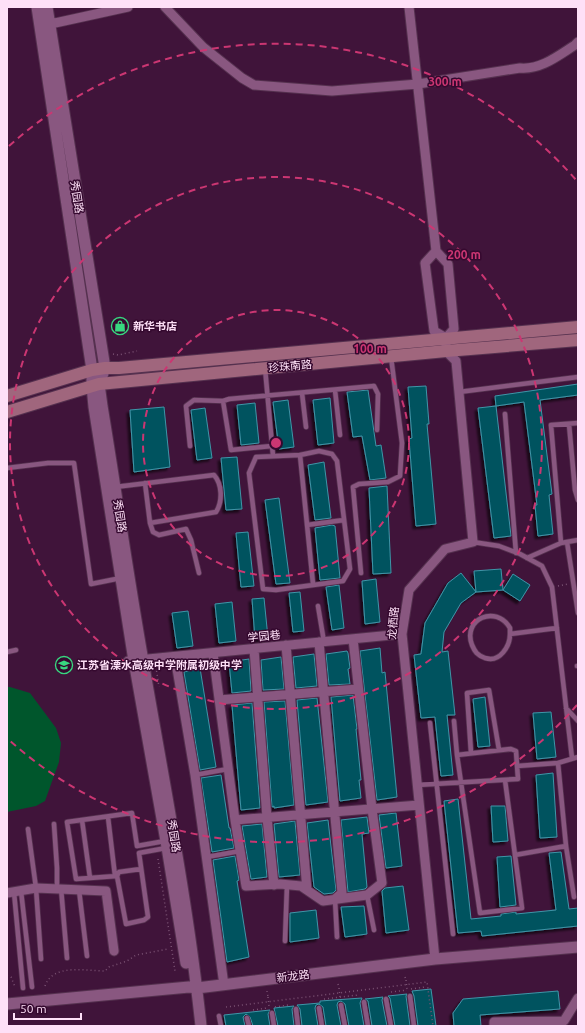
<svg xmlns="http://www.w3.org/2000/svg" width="585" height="1033" viewBox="0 0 585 1033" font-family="Ubuntu,'Noto Sans SC',sans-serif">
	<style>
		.green { fill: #00562c }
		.building { fill: #03525f; stroke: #3e96a8; filter: url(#shadow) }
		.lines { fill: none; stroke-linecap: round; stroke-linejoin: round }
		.service-casing { stroke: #55314f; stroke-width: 6 }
		.minor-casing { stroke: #55314f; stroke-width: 11 }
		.tertiary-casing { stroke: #55314f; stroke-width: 13 }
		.secondary-casing { stroke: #55314f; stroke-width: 14 }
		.path { stroke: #7a5273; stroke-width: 1.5; stroke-dasharray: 1 3; stroke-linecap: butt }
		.service { stroke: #895780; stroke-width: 4.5 }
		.minor { stroke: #895780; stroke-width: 9 }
		.tertiary { stroke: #895780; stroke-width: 11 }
		.secondary { stroke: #a0667d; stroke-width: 12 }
		.path-bridge { stroke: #7a5273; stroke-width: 1.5; stroke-dasharray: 1 3; stroke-linecap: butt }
		.ring { fill: none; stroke: #cb3672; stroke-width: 2; stroke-dasharray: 7 5 }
		.labels { text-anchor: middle; stroke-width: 3; stroke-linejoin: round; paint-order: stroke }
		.street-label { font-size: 11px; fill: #fee0f7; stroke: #35092f }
		.poi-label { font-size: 11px; font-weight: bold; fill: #fee0f7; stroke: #35092f; text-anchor: start }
		.centre { fill: #cb3672; stroke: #35092f; stroke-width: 2 }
		.ring-label { font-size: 12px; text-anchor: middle; font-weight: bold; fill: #cb3672; stroke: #35092f; stroke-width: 3; stroke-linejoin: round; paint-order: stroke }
	</style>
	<defs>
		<filter id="shadow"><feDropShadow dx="-3" dy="3" stdDeviation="1" flood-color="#0009"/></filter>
	</defs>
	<rect width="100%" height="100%" fill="#40143a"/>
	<!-- green -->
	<path class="green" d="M7 687H10L30 693 56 728 61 743 59 762 45 801 36 806 7 812Z"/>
	<!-- building -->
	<path class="building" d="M578 384V395L540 400 552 494 549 495 553 534 538 536 535 505H537L524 402 496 406 495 396Z
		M426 386 429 424H427L436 524 416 526 409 439 412 438 408 387Z
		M368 390 376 446 381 445 386 478 370 480 362 436 353 437 347 392Z
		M330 398 334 443 318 445 313 400Z
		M288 400 294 447 279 449 273 402Z
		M255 403 259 443 241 445 237 405Z
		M496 406 511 536 494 538 478 408Z
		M164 407 170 467 134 472 130 410Z
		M205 408 212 458 197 460 191 410Z
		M237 457 242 509 226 510 221 458Z
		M324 462 331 518 315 520 308 465Z
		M387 486 391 573 373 574 369 488Z
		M279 498 290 583 276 584 265 500Z
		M332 525 335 526 340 578 320 580 315 528Z
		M248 532 254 586 241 587 236 533Z
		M501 569 503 590 476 592 474 571Z
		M461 573 476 592 461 603 444 632 442 652 448 651 455 715H447L453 775 441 776 435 717 421 718 414 655 421 654 425 623 448 583Z
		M513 574 530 585 520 601 503 590Z
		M376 579 380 622 365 624 362 581Z
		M339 585 344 628 332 630 326 587Z
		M300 592 304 631 293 632 289 593Z
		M264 598 268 638 255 639 252 599Z
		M232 602 236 641 219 643 215 604Z
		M188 611 193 646 177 648 172 613Z
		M380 648 382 673 385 672 397 797 377 800 360 651Z
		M347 651 348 653 350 668 348 669 350 684 329 685 326 654Z
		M314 654 317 686 296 688 293 657Z
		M281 657 284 689 263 690 261 660Z
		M249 659 251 691 232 693 229 662Z
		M200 668 216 767 200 770 184 672Z
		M353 695 357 729H356L361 780H359L361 798 340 801 331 697Z
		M485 697 490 746 478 747 473 699Z
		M317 698 328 802 306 805 297 700Z
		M285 701 294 805 274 808V806L272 807 264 702Z
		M252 703 260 808 241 810 232 705Z
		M551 712 556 757 537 759 533 713Z
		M553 773 557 837 540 838 536 775Z
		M221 775 229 828H230L234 848 212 852 201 778Z
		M458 799 471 919 501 916V914L516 912V914L556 910 549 853 561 852 569 909 578 908V926L482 936 481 931 458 933 444 801Z
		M491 806H505L508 841 493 842Z
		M396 813 402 866 386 868 379 815Z
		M367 817 369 833 362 834 367 887 365 889 348 892 341 820Z
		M328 820 336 890 333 893 324 894 314 887 307 823Z
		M295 821 300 875 279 877 274 824Z
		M262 824 267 877 251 879 242 826Z
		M235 856 239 880 237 881 249 957 227 962 213 860Z
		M511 856 516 905 500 907 497 857Z
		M403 886 409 930 386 933 382 891 385 888Z
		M364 906 367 934 345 937 341 907Z
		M316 910 319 938 290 942V913Z
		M431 989 436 1026H418L414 996 412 991Z
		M558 991 560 1009 480 1015 481 1026H454L453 1013 463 999Z
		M407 994 406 996 410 1026H395L390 998 388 996Z
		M383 997 382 1000 387 1026H372L368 1001 365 999Z
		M362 998 360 1003 364 1026H349L345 1004 341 1001 338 1002 337 1005 341 1026H326L323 1007 319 1004 316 1005 315 1008 318 1026H302L300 1009 297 1005 320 1003V1001Z
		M294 1006 292 1009 294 1026H278L274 1008Z
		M270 1010 268 1014 270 1026H253L250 1017 246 1014 243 1017 245 1026H226L224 1015Z"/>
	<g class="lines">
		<!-- service casing -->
		<g class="service-casing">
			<path id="service" d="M265 368 273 456
				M335 390 340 435
				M459 392 578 377
				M302 393 306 427
				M223 401 229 399 374 386 378 394 377 430
				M505 414 516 553
				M569 424 575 490 578 500
				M190 446 186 406 194 400 223 401 231 450 272 446
				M300 455 319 451 332 454 337 461 350 569 343 581 276 590 263 589 249 473 256 457 300 455 313 584
				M7 468 48 463H74L91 584 121 578
				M115 487 214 475C222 484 223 501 216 512L150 523 145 483
				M150 523 153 532 159 535 186 529 191 540 199 573
				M307 525 344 520
				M473 542 499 546 520 554 542 566 552 587 572 758
				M567 542 578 613
				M561 543 551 425 578 423
				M527 558 561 543 578 540
				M361 573 353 487 359 484 388 482 400 476 402 443 391 357
				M318 606 324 642
				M510 634C510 646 500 663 485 658 477 655 475 652 472 645 462 619 496 604 510 628V634L557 628
				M7 652 16 650
				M577 666H578
				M566 708 578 721
				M454 721 457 755 480 913 522 908 505 780
				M430 723 453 934
				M471 753 467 693 489 690 499 750
				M558 763 566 846 574 897
				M517 766 558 763 578 757
				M195 775 228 769
				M417 785 518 779 516 751 511 749 457 755
				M108 817 115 876
				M82 820 90 878
				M54 824 57 868V888
				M28 829 36 888 41 959
				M165 841 137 846 132 813 67 822 76 879 117 876 126 924 144 920 148 917 139 853 166 848
				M515 855 566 846
				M207 857 240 851
				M117 876 119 872 141 869
				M61 888 67 958
				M79 890 87 956
				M21 891 32 987
				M14 892 23 988
				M367 895 374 930
				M335 899 337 937
				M285 941 287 885
				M410 996 414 1026
				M386 999 391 1026
				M364 1002 368 1026
				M341 1005 345 1026
				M319 1008 322 1026
				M296 1009 298 1026
				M272 1013 274 1026
				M219 1016 221 1026
				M247 1018 249 1026"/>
		</g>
		<!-- minor casing -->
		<g class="minor-casing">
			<path id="minor" d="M165 7 203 47 242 78 254 85 332 91 418 84 520 68C541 70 559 55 575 45L578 42
				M409 7 436 251 425 263 434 331 446 338
				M43 24 50 22 55 23 128 7
				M319 642 342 893 335 899
				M286 645 307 890
				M254 649 267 818 274 885
				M213 653 235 820 246 886 280 884 301 886 323 901 367 895 382 883 372 809 353 639
				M175 657 195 775 224 985
				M128 661 402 634
				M219 700 358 689
				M235 820 419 805
				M7 893 36 888 106 891 114 951
				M435 959 402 634 409 590 445 549 473 542 456 361 446 351V338L454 329 448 264 436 251
				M494 1026V1022L564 1021 578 998"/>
		</g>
		<!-- tertiary casing -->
		<g class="tertiary-casing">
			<path id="tertiary" d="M37 7 92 370V386L94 407 134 661 166 841 186 963
				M47 7 105 368 99 384 102 406C116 491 128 576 143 661 164 783 188 904 201 1026
				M7 1004 189 987 197 988 435 959 578 947"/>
		</g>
		<!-- secondary casing -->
		<g class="secondary-casing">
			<path id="secondary" d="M7 396 92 370 105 368H119L578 327
				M7 412 99 384 446 351 578 340"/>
		</g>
		<!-- path -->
		<path class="path" d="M113 354 118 355 137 351
			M558 586 568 584
			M156 667 159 687
			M158 859 175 971
			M7 976 11 977 15 987
			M405 977 406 980
			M338 984 339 988
			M45 986C53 963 86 971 105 971L109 967 127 961 136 955 168 949
			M411 989 425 987
			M267 991 268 997
			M391 992 407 990
			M324 999 358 995
			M226 1007 427 982 433 1026
			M275 1007 288 1005
			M253 1010 267 1008"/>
		<!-- service -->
		<use href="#service" class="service"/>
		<!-- minor -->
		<use href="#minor" class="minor"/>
		<!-- tertiary -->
		<use href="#tertiary" class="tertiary"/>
		<!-- secondary -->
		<use href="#secondary" class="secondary"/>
		<!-- path-bridge -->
		<path class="path-bridge" d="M406 980 407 989
			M339 988 340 997
			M268 997 269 1006"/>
	</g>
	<!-- distance rings -->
	<g class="ring">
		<circle cx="276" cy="443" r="133"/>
		<circle cx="276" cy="443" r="266"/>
		<path d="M577 705A399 399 0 0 1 9 740M9 146A399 399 0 0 1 577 181"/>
	</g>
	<!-- icons -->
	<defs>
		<g id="shop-ring" transform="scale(0.9)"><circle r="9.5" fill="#35092f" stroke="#38d880" stroke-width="1.5"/><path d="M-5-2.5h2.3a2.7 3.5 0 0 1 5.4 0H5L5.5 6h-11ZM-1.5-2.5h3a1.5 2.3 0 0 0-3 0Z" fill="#38d880"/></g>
		<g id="school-ring" transform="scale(0.9)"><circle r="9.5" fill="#35092f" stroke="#38d880" stroke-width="1.5"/><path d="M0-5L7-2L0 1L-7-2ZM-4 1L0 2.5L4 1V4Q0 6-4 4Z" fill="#38d880"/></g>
	</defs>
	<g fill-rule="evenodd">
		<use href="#shop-ring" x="120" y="326"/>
		<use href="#school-ring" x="64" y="665"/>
	</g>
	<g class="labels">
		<!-- street labels -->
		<g class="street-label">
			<text transform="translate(77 197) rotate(81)" y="4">秀园路</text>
			<text transform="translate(290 366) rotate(-5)" y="4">珍珠南路</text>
			<text transform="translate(120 516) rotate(81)" y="4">秀园路</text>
			<text transform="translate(393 623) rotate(-85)" y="4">龙栖路</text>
			<text transform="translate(264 636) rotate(-6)" y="4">学园巷</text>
			<text transform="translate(174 836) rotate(81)" y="4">秀园路</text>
			<text transform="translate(293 976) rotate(-7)" y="4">新龙路</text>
		</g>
		<!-- poi labels -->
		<g class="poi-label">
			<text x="133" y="330">新华书店</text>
			<text x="77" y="669">江苏省溧水高级中学附属初级中学</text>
		</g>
	</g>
	<circle cx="276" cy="443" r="6" class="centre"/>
	<g class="ring-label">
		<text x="445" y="86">300 m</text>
		<text x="464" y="259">200 m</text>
		<text x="370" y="353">100 m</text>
	</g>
	<!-- border -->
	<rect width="585" height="1033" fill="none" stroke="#fee0f7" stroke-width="16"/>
	<!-- scale -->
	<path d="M14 1013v6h67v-6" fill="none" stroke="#fee0f7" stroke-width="2"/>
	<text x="20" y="1013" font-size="12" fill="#fee0f7" stroke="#35092f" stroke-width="3" paint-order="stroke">50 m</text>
</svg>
